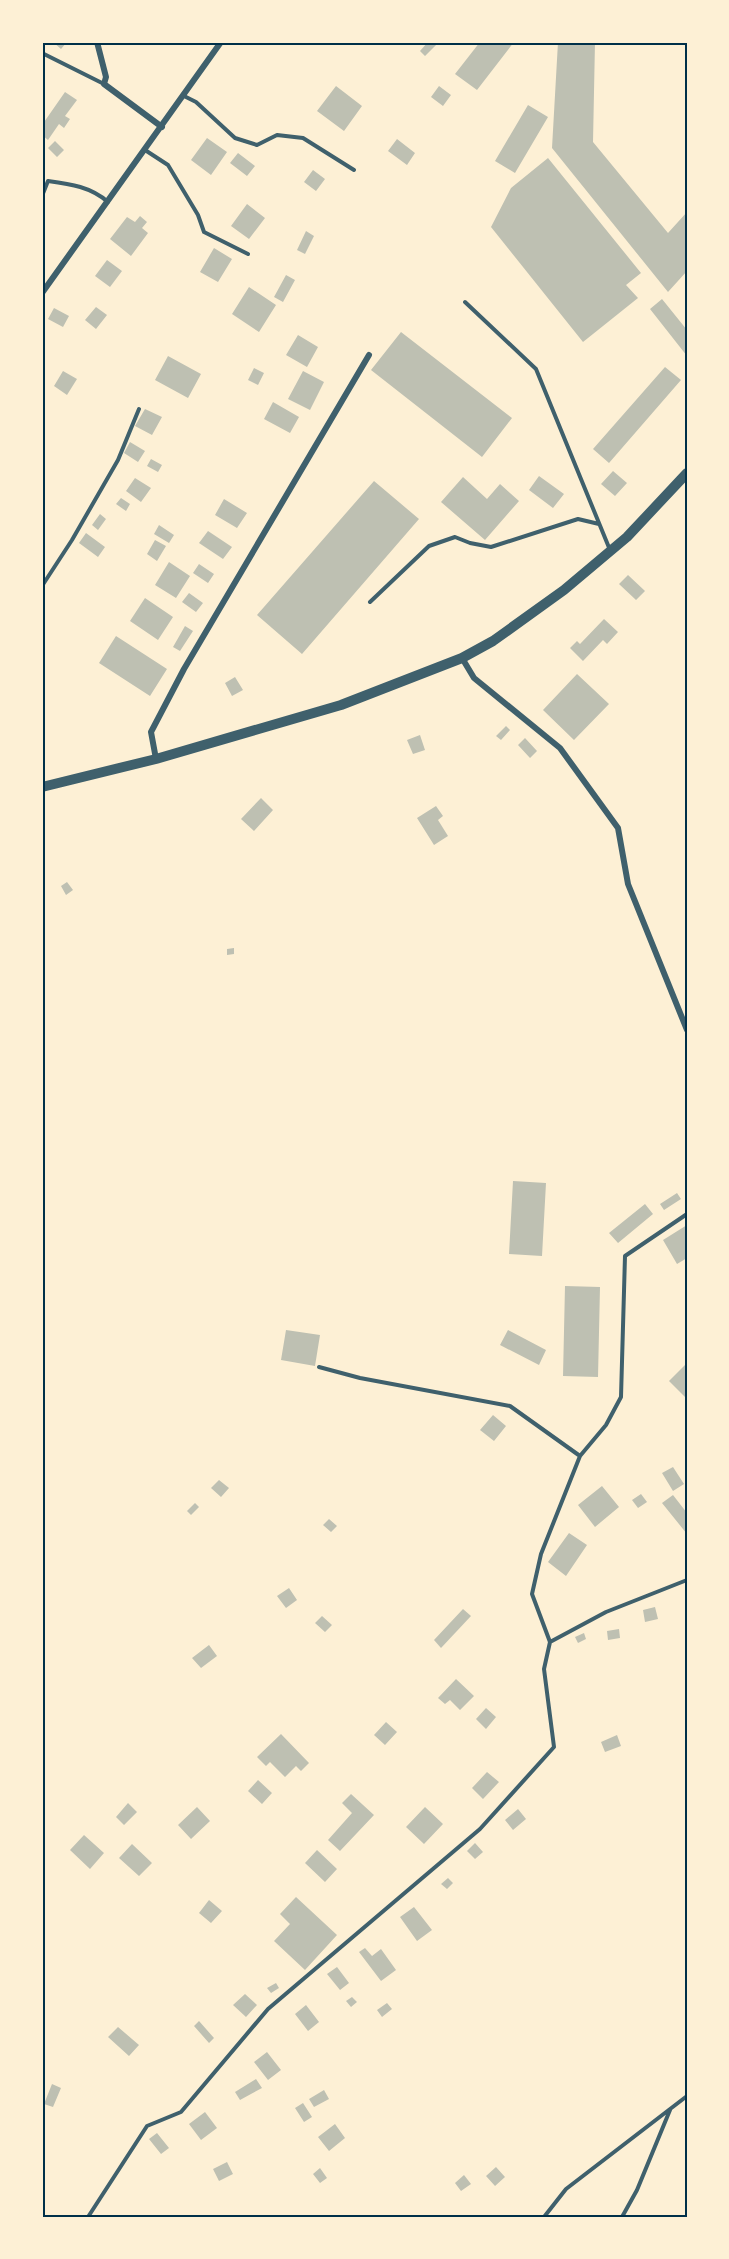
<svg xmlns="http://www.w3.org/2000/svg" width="729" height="2259" viewBox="0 0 729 2259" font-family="'Alegreya Sans',sans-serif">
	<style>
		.building { fill: #bec0b2 }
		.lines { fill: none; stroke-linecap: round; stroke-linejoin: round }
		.service { stroke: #3f606c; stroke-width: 4 }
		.minor { stroke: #3f606c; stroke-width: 6 }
		.tertiary { stroke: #3f606c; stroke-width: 10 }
		.neatline { fill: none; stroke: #003049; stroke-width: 2 }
	</style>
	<rect width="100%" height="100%" fill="#fdf0d5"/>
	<!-- building -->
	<path class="building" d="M53 42H67L61 49Z
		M428 42 437 44 425 56 420 51Z
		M480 42H514L477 90 455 74Z
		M558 42H595L593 142 668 233 687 212V271L668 292 552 148Z
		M336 86 362 106 344 131 317 111Z
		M439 86 451 95 443 106 431 97Z
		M65 92 77 100 65 116 70 119 64 128 59 124 48 140 42 135V125Z
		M528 105 548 117 515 173 495 161Z
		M207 138 227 152 211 175 191 160Z
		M397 139 415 153 407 165 388 151Z
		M55 141 64 150 57 157 48 148Z
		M238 153 255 166 247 176 230 163Z
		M548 158 641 273 626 285 638 298 583 342 491 227 511 188Z
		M313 170 325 179 316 191 304 182Z
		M247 204 265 218 249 239 231 226Z
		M140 216 147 222 142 228 148 233 131 256 110 239 127 217 135 222Z
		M306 231 314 236 305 254 297 250Z
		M214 248 232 259 218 282 200 272Z
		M107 260 122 271 110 287 95 276Z
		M286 275 295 280 283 302 274 297Z
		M249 287 276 305 259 332 232 314Z
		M662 299 687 330V356L650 309Z
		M96 307 107 315 96 329 85 320Z
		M54 308 69 316 63 327 48 319Z
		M401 332 512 418 482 457 371 370Z
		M298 335 318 347 307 367 286 355Z
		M168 356 201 374 188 398 155 380Z
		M665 367 681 380 609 463 593 449Z
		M254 368 264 373 258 385 248 380Z
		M63 371 77 379 67 395 54 386Z
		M303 371 324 382 310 410 288 399Z
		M273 402 299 417 290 433 264 419Z
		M145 409 162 417 152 435 135 426Z
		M130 442 145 451 138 462 124 453Z
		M151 459 162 465 158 472 147 466Z
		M613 471 627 483 615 496 601 484Z
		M539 476 564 494 553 508 529 490Z
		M463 477 487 499 500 484 519 501 485 540 441 502Z
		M135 478 151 488 141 502 126 491Z
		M374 481 419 519 302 654 257 615Z
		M121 498 130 504 126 511 116 504Z
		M224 499 247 513 237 528 215 515Z
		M100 514 106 519 98 530 92 525Z
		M159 525 174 535 169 543 154 534Z
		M208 531 232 547 223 559 199 543Z
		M86 533 105 547 98 557 79 543Z
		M155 540 166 546 157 561 147 554Z
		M169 562 190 576 176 598 155 585Z
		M199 564 214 574 208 583 193 573Z
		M628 575 645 591 636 600 619 584Z
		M189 593 203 603 196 612 182 602Z
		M145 598 173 617 158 640 130 621Z
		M604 619 618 632 607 644 603 640 583 661 570 648 577 641 580 644Z
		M185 626 193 631 180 651 173 647Z
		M116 636 167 669 150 696 99 663Z
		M577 674 609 704 574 740 543 710Z
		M235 677 243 690 232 696 225 683Z
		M506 726 510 730 501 740 496 736Z
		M420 735 425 750 413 754 407 740Z
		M525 738 537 751 530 758 518 745Z
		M261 798 273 810 254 831 241 819Z
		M436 806 443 816 438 820 448 836 434 845 417 818Z
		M67 882 73 890 66 895 61 886Z
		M234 948V954L227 955V949Z
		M513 1181 546 1183 542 1256 509 1254Z
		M677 1193 681 1199 664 1210 660 1204Z
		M645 1204 653 1214 618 1243 609 1233Z
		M687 1225V1258L677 1264 663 1240Z
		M565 1286 600 1287 598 1377 563 1376Z
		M286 1330 320 1335 315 1366 281 1360Z
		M508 1330 546 1350 539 1365 500 1345Z
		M687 1363V1399L669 1381Z
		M493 1415 506 1426 494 1441 480 1430Z
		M673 1467 684 1484 673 1491 662 1473Z
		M219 1480 229 1488 221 1497 211 1488Z
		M602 1486 619 1507 595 1527 578 1505Z
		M641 1494 647 1502 638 1508 632 1500Z
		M673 1495 687 1513V1534L662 1503Z
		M195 1503 199 1507 191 1515 187 1511Z
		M329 1519 337 1526 331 1532 323 1525Z
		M569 1533 587 1545 566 1576 548 1562Z
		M289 1588 297 1600 286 1608 277 1596Z
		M655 1607 658 1619 645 1622 643 1610Z
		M463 1609 471 1616 441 1648 434 1640Z
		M322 1616 332 1625 325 1632 315 1623Z
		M619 1629 620 1638 608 1640 607 1631Z
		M584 1633 586 1639 578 1643 575 1637Z
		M209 1645 217 1656 201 1668 192 1658Z
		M456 1679 474 1696 460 1710 450 1700 445 1704 438 1698Z
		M486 1708 496 1717 486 1729 476 1719Z
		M386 1722 397 1732 385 1745 374 1735Z
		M281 1734 309 1763 301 1771 296 1766 285 1777 270 1762 266 1766 257 1757Z
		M617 1735 621 1746 605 1752 601 1742Z
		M487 1772 499 1782 483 1799 472 1788Z
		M258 1780 272 1793 262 1804 248 1791Z
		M351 1794 374 1815 340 1851 328 1840 352 1813 342 1803Z
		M128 1803 137 1812 124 1825 116 1817Z
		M197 1807 210 1821 191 1839 178 1825Z
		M425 1807 443 1824 424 1844 406 1827Z
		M518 1809 526 1819 513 1830 505 1820Z
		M84 1835 104 1853 90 1869 70 1850Z
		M475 1843 483 1852 475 1859 467 1851Z
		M132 1844 152 1863 139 1876 119 1858Z
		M317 1850 337 1869 325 1882 305 1863Z
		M448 1878 453 1883 447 1889 441 1884Z
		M296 1897 337 1935 305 1970 274 1941 290 1924 280 1914Z
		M209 1900 222 1911 211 1923 199 1913Z
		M414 1907 432 1930 417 1941 400 1917Z
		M365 1948 372 1956 381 1949 396 1970 381 1981 359 1952Z
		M337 1967 349 1983 340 1990 327 1974Z
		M276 1983 279 1988 271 1993 267 1988Z
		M245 1994 257 2005 246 2017 233 2005Z
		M352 1997 357 2002 351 2007 346 2001Z
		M387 2003 392 2009 382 2017 377 2010Z
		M306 2005 319 2022 308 2031 295 2014Z
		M199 2021 214 2038 209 2043 194 2026Z
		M118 2027 139 2045 129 2056 108 2037Z
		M267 2052 281 2070 268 2080 254 2062Z
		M256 2079 262 2088 240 2100 235 2092Z
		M52 2084 61 2088 53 2107 44 2104Z
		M324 2090 329 2099 314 2107 309 2099Z
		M303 2103 312 2117 304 2122 295 2108Z
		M205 2112 217 2128 201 2140 189 2124Z
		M335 2124 345 2138 329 2151 318 2137Z
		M157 2133 169 2148 161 2154 149 2139Z
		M227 2162 233 2174 219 2181 213 2169Z
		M496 2167 505 2177 495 2186 486 2176Z
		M320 2168 327 2178 320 2183 313 2174Z
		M464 2175 471 2184 461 2191 455 2183Z"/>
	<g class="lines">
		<!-- service -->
		<path class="service" d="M42 53 104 84
			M184 96 196 102 235 138 257 145 277 135 303 138 354 170
			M145 150 168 165 198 215 204 232 248 254
			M42 196 48 181C71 184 91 187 108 202
			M465 302 536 369 610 550
			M42 586 72 540 118 460 139 409
			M370 602 429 546 455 537 470 543 491 547 578 519 599 524
			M319 1367 360 1378 510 1406 580 1456
			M550 1642 606 1612 687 1580
			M88 2217 147 2126 181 2112 268 2009 480 1829 554 1747 544 1669 550 1642 532 1594 541 1554 580 1456 606 1425 621 1397 625 1256 687 1214
			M544 2217 566 2189 687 2096
			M622 2217 637 2190 670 2110"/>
		<!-- minor -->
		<path class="minor" d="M97 42 106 77 104 84 162 127
			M42 293 221 42
			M462 658 474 678 560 748 618 828 628 884 687 1030
			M156 759 151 732 184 669 369 355"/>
		<!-- tertiary -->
		<path class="tertiary" d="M42 787 156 759 341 705 462 658 493 641 564 590 627 537 687 473"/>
	</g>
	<!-- border -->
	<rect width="729" height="2259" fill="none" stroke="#fdf0d5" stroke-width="87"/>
	<rect x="44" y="44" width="642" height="2172" class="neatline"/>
</svg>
